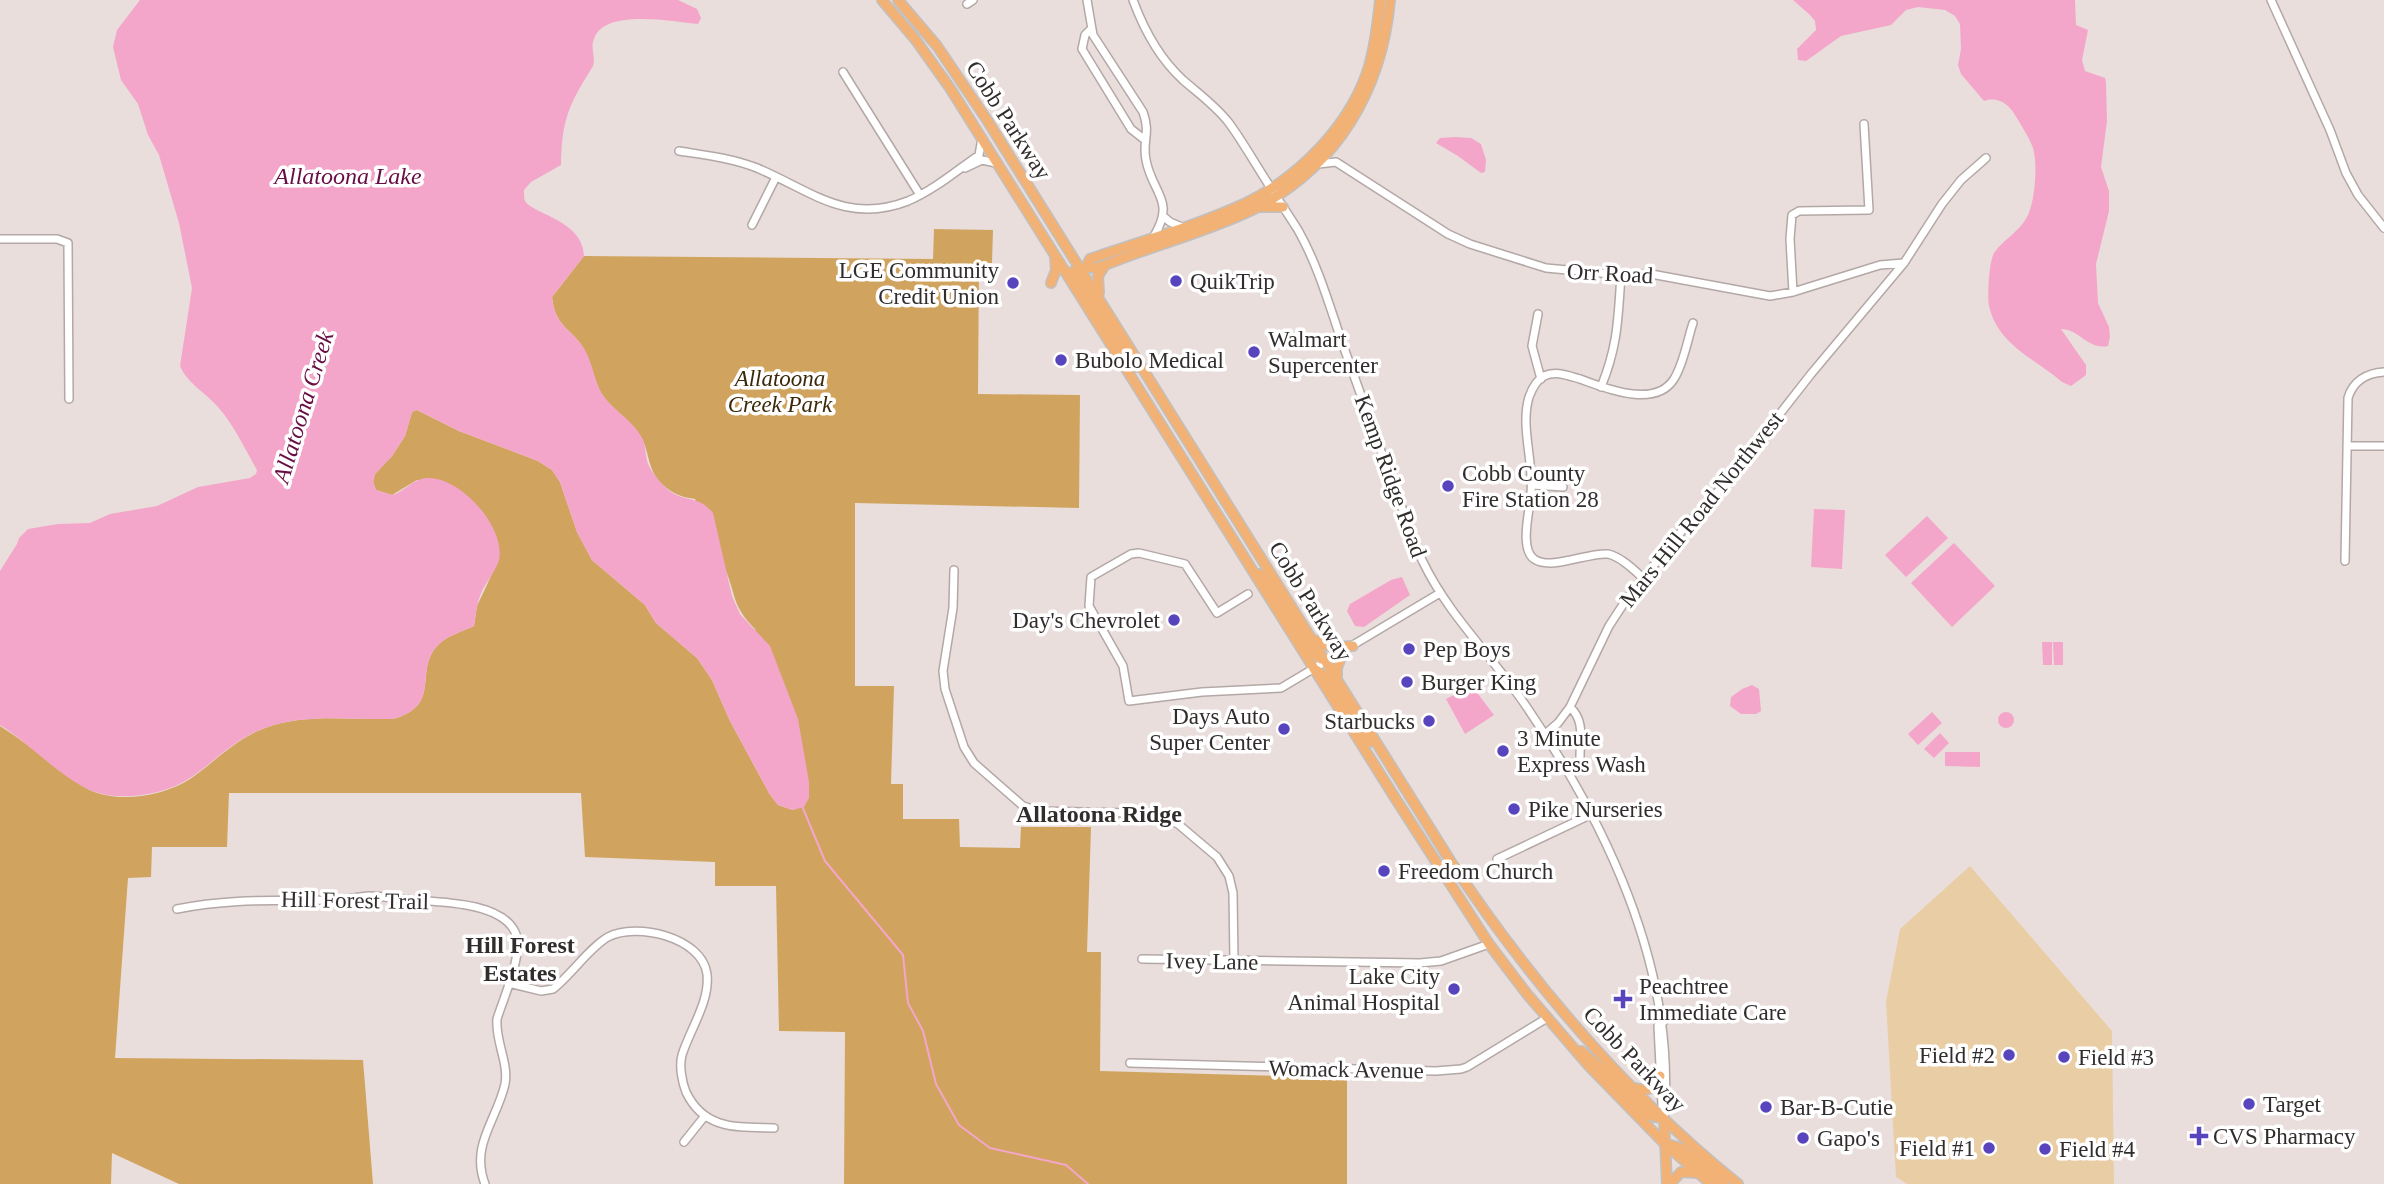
<svg xmlns="http://www.w3.org/2000/svg" width="2384" height="1184" viewBox="0 0 2384 1184" font-family="Georgia,serif">
	<style>
		.green { fill: #e9cea5 }
		.forest { fill: #d0a45f }
		.water { fill: #f4a6ca }
		.lines { fill: none; stroke-linecap: round; stroke-linejoin: round }
		.stream { stroke: #f4a6ca; stroke-width: 2 }
		.minor-casing { stroke: #b3a8a6; stroke-width: 10 }
		.major-casing { stroke: #c1c0c0; stroke-width: 12 }
		.minor { stroke: #fff; stroke-width: 7 }
		.major { stroke: #f2b276; stroke-width: 9 }
		.poi-dot { fill: #5845bd; stroke: #fff; stroke-width: 2.5 }
		.labels { text-anchor: middle; stroke-width: 7; stroke-linejoin: round; paint-order: stroke }
		.street-label { font-size: 23px; fill: #312d2c; stroke: #fff }
		.poi-label { font-size: 23px; fill: #312d2c; stroke: #fff; text-anchor: start }
		.park-label { font-size: 23px; font-style: italic; fill: #3b2909; stroke: #fff }
		.water-label { font-size: 24px; font-style: italic; fill: #670d43; stroke: #fff }
		.neighbourhood-label { font-size: 24px; font-weight: bold; fill: #312d2c; stroke: #fff }
	</style>
	<rect width="100%" height="100%" fill="#e9dedb"/>
	<!-- green -->
	<path class="green" d="M1970 866 2112 1031 2114 1184H1907L1896 1177 1886 1002 1900 929Z"/>
	<!-- forest -->
	<path class="forest" d="M934 229 993 230 992 263H979L978 394 1080 395 1079 508 855 503V686H894L891 784H903V819H959L960 847 1020 848 1021 827H1091L1087 952H1101L1100 1071 1347 1078V1184H844L845 1032 779 1031 776 886H715V862L585 857 581 793H229L227 847H152L151 877 128 878 115 1058 363 1060 373 1184H179L112 1153 111 1184H0V726C24 741 46 760 70 777 77 781 84 788 92 791 121 803 164 796 190 779 215 762 236 738 265 728 304 713 352 720 393 719 444 705 412 670 439 644 447 636 463 631 474 626L477 606 499 559 495 533 485 515 417 480 392 495 376 490 373 482 375 474 392 456 405 436 412 412 417 410 459 431 538 461 552 470 560 482 577 532 592 560 645 605 656 623 697 658 712 680 730 721 769 793 778 805 793 810 755 629C732 605 737 599 726 571 717 546 706 523 695 499 679 497 669 492 658 480 647 466 649 449 640 435 631 420 614 411 603 396 595 384 593 369 587 355 576 329 555 330 552 297L584 256 933 259Z"/>
	<!-- water -->
	<path class="water" d="M140 0H678L697 9 701 18 698 24C673 22 604 8 594 39 590 48 596 57 593 66 569 105 562 118 561 165L531 182 524 190C524 192 524 199 525 201 528 206 534 208 539 211 560 221 583 231 584 256L552 297C555 330 575 329 587 354 593 367 595 382 602 394 613 411 633 420 642 438 646 445 645 455 648 464 652 473 660 482 667 489 683 503 698 494 713 513L732 596 740 614 770 646 798 719 809 782V798L804 807 793 810 778 805 769 793 730 721 712 680 697 658 656 623 645 605 592 560 577 532 560 482 552 470 538 461 459 431 417 410 412 412 405 436 392 456 375 474 373 482 376 490 392 495C404 492 413 479 426 478 459 475 506 527 499 560 496 570 488 580 483 589 477 601 476 613 474 626 463 631 447 636 439 644 412 670 444 705 393 719 352 720 304 713 265 728 236 738 215 761 190 778 165 795 120 802 92 791 61 778 29 743 0 725V571L17 544 19 538 28 529 58 524 90 523 110 514 157 506 198 487 250 478 256 474 257 470C245 449 234 425 218 407 206 393 187 383 180 366L192 288 179 223 159 155 148 135 138 104 121 80 113 47 117 30Z
		M1793 0H2075L2076 25 2088 30 2082 60 2085 71 2105 78 2106 83 2107 121 2101 167 2109 191V211L2096 264 2098 303 2109 327 2110 337 2108 346C2088 350 2079 329 2061 329L2086 365V375L2071 386 2062 382C2034 358 1998 345 1989 306 1987 296 1989 262 1994 253 2003 240 2020 231 2027 217 2035 202 2038 164 2033 148 2029 137 2021 125 2015 115 2009 104 1997 96 1984 101L1961 74 1958 65 1961 49 1960 24 1955 16 1945 10 1918 7 1906 10 1891 25 1841 36 1806 61 1798 60 1797 49 1816 30 1815 21 1810 15Z
		M1455 137 1471 138 1481 144 1486 160 1485 172 1481 173 1458 156 1436 143 1440 138Z
		M1814 509 1845 510 1842 569 1811 567Z
		M1927 516 1948 538 1906 577 1885 555Z
		M1954 543 1995 586 1952 627 1911 583Z
		M1402 577 1410 595 1364 627 1355 626 1347 611 1350 604 1391 580Z
		M2042 642H2052V665H2043Z
		M2053 642H2063V665H2054Z
		M1752 685 1759 689 1761 711 1756 714H1741L1730 706 1731 697 1742 689Z
		M1472 686 1494 715 1465 734 1446 699Z
		M1998 720a8 8 0 1 1 16 0a8 8 0 1 1-16 0Z
		M1932 712 1942 723 1918 745 1908 734Z
		M1940 733 1949 743 1934 758 1924 749Z
		M1945 752H1980V767L1945 766Z"/>
	<g class="lines">
		<!-- stream -->
		<path class="stream" d="M802 806 825 861 903 955 908 1003 923 1031 936 1084 959 1125 990 1148 1066 1165 1088 1184"/>
		<!-- minor casing -->
		<g class="minor-casing">
			<path id="minor" d="M1087 0 1093 35 1143 112C1151 134 1142 140 1146 160 1152 193 1176 200 1154 236
				M1133 0C1144 30 1159 58 1183 80 1199 94 1216 106 1229 123 1243 142 1254 162 1267 182 1277 198 1288 214 1298 230 1319 267 1330 308 1344 348 1365 406 1385 464 1407 521 1413 534 1416 549 1423 562 1449 616 1493 657 1526 706 1608 826 1677 971 1664 1119
				M2271 0 2330 130 2346 173 2358 195 2384 228
				M967 4 973 0
				M1091 29 1085 35 1082 49 1131 129 1145 140
				M843 72 920 195
				M679 151C705 155 732 158 757 168 810 190 846 225 908 201 934 190 956 171 979 155L982 138
				M1318 164 1336 162 1448 234 1470 244 1546 268 1621 275 1651 274 1770 296 1793 292 1880 265 1903 263
				M965 168 982 160 996 163
				M1164 217 1170 222 1182 227
				M752 225 776 177
				M0 239H57L68 243 69 399
				M1793 292 1790 239 1792 215 1799 211 1869 210 1864 124
				M1538 314 1532 346 1541 379
				M1601 387C1618 346 1618 318 1621 275
				M2347 446H2384
				M1532 485 1563 487
				M2345 561 2348 398C2353 381 2367 373 2384 372
				M954 570 953 608 943 671 945 689 964 747 974 763 1023 806 1038 811 1132 813 1161 817 1178 824 1217 857 1229 876 1233 893 1234 961
				M1643 578C1633 569 1621 557 1608 554 1588 552 1551 571 1534 559 1519 548 1530 510 1531 493 1534 462 1520 427 1529 397 1532 389 1536 380 1544 376 1556 370 1569 376 1580 379 1605 388 1655 409 1674 379 1684 363 1687 341 1693 323
				M1248 594 1217 613 1185 564 1139 553 1131 554 1091 577 1089 606 1123 666 1129 701 1202 692 1281 688 1440 593
				M1570 707C1585 721 1580 738 1580 757
				M1544 735 1558 723 1570 707 1609 626 1628 597 1690 521 1725 484 1811 374 1904 263 1942 204 1961 180 1986 158
				M1497 859 1592 814
				M177 909C231 898 278 901 332 900 344 900 356 897 369 896 383 896 398 899 412 900 439 902 501 902 515 932 525 951 503 999 497 1019 495 1041 509 1063 505 1084 497 1120 470 1145 485 1184
				M1142 959 1420 963 1441 961 1489 944
				M508 983 541 991 553 989C571 975 590 947 608 937 636 922 702 937 707 974 710 1002 690 1029 682 1055 679 1066 682 1082 686 1092 704 1130 737 1127 774 1128
				M1662 1024 1671 1011
				M1658 1026 1662 1105
				M1130 1063 1436 1071 1461 1069 1467 1067 1547 1018
				M684 1142 704 1117"/>
		</g>
		<!-- major casing -->
		<g class="major-casing">
			<path id="major" d="M882 0 915 39 950 88 1397 801 1489 944 1527 994 1589 1066 1665 1144 1711 1184
				M898 0 937 46 987 120 1451 862C1531 982 1625 1093 1738 1184
				M1260 207H1283
				M1086 267 1094 268 1105 265C1154 245 1207 232 1254 209 1337 167 1382 90 1390 0
				M1073 272 1117 341 1136 367
				M1067 274 1086 267 1090 259C1142 241 1196 226 1246 203 1301 176 1353 123 1370 63 1375 43 1378 21 1380 0
				M1051 283 1056 270 1055 256
				M1099 293 1098 276 1105 265
				M1260 574 1311 651 1321 659
				M1314 640 1332 647 1353 646
				M1316 670 1328 678 1370 742
				M1337 678V668L1343 652
				M1581 1051 1605 1072 1648 1115 1664 1119
				M1634 1088 1644 1090 1652 1088 1660 1076
				M1664 1119 1667 1184
				M1667 1144 1681 1148 1724 1184
				M1670 1184 1681 1172 1698 1173"/>
		</g>
		<!-- minor -->
		<use href="#minor" class="minor"/>
		<!-- major -->
		<use href="#major" class="major"/>
	</g>
	<!-- markers -->
	<g class="poi-dot">
		<circle cx="1176" cy="281" r="7"/>
		<circle cx="1013" cy="283" r="7"/>
		<circle cx="1254" cy="352" r="7"/>
		<circle cx="1061" cy="360" r="7"/>
		<circle cx="1448" cy="486" r="7"/>
		<circle cx="1174" cy="620" r="7"/>
		<circle cx="1409" cy="649" r="7"/>
		<circle cx="1407" cy="682" r="7"/>
		<circle cx="1429" cy="721" r="7"/>
		<circle cx="1284" cy="729" r="7"/>
		<circle cx="1503" cy="751" r="7"/>
		<circle cx="1514" cy="809" r="7"/>
		<circle cx="1384" cy="871" r="7"/>
		<circle cx="1454" cy="989" r="7"/>
		<path d="M1619.5 988.5h7v7h7v7h-7v7h-7v-7h-7v-7h7z"/>
		<circle cx="2009" cy="1055" r="7"/>
		<circle cx="2064" cy="1057" r="7"/>
		<circle cx="2249" cy="1104" r="7"/>
		<circle cx="1766" cy="1107" r="7"/>
		<path d="M2195.5 1125.5h7v7h7v7h-7v7h-7v-7h-7v-7h7z"/>
		<circle cx="1803" cy="1138" r="7"/>
		<circle cx="1989" cy="1148" r="7"/>
		<circle cx="2045" cy="1149" r="7"/>
	</g>
	<g class="labels">
		<!-- street labels -->
		<g class="street-label">
			<text transform="translate(1009 120) rotate(57)" y="8">Cobb Parkway</text>
			<text transform="translate(1610 273) rotate(3)" y="8">Orr Road</text>
			<text transform="translate(1391 476) rotate(70)" y="8">Kemp Ridge Road</text>
			<text transform="translate(1701 509) rotate(-51)" y="8">Mars Hill Road Northwest</text>
			<text transform="translate(1311 601) rotate(58)" y="8">Cobb Parkway</text>
			<text transform="translate(355 900) rotate(1)" y="8">Hill Forest Trail</text>
			<text transform="translate(1212 961) rotate(1)" y="8">Ivey Lane</text>
			<text transform="translate(1635 1059) rotate(46)" y="8">Cobb Parkway</text>
			<text transform="translate(1346 1069) rotate(1)" y="8">Womack Avenue</text>
		</g>
		<!-- poi labels -->
		<g class="poi-label">
			<text x="999" y="278" text-anchor="end">LGE Community<tspan x="999" dy="26">Credit Union</tspan></text>
			<text x="1190" y="289">QuikTrip</text>
			<text x="1268" y="347">Walmart<tspan x="1268" dy="26">Supercenter</tspan></text>
			<text x="1075" y="368">Bubolo Medical</text>
			<text x="1462" y="481">Cobb County<tspan x="1462" dy="26">Fire Station 28</tspan></text>
			<text x="1160" y="628" text-anchor="end">Day's Chevrolet</text>
			<text x="1423" y="657">Pep Boys</text>
			<text x="1421" y="690">Burger King</text>
			<text x="1270" y="724" text-anchor="end">Days Auto<tspan x="1270" dy="26">Super Center</tspan></text>
			<text x="1415" y="729" text-anchor="end">Starbucks</text>
			<text x="1517" y="746">3 Minute<tspan x="1517" dy="26">Express Wash</tspan></text>
			<text x="1528" y="817">Pike Nurseries</text>
			<text x="1398" y="879">Freedom Church</text>
			<text x="1440" y="984" text-anchor="end">Lake City<tspan x="1440" dy="26">Animal Hospital</tspan></text>
			<text x="1639" y="994">Peachtree<tspan x="1639" dy="26">Immediate Care</tspan></text>
			<text x="1995" y="1063" text-anchor="end">Field #2</text>
			<text x="2078" y="1065">Field #3</text>
			<text x="2263" y="1112">Target</text>
			<text x="1780" y="1115">Bar-B-Cutie</text>
			<text x="2213" y="1144">CVS Pharmacy</text>
			<text x="1817" y="1146">Gapo's</text>
			<text x="1975" y="1156" text-anchor="end">Field #1</text>
			<text x="2059" y="1157">Field #4</text>
		</g>
		<!-- park labels -->
		<g class="park-label">
			<text x="780" y="386">Allatoona<tspan x="780" dy="26">Creek Park</tspan></text>
		</g>
		<!-- water labels -->
		<g class="water-label">
			<text x="348" y="184">Allatoona Lake</text>
			<text transform="translate(303 407) rotate(-73)" y="8">Allatoona Creek</text>
		</g>
		<!-- neighbourhood labels -->
		<g class="neighbourhood-label">
			<text x="1099" y="822">Allatoona Ridge</text>
			<text x="520" y="953">Hill Forest<tspan x="520" dy="28">Estates</tspan></text>
		</g>
	</g>
</svg>
